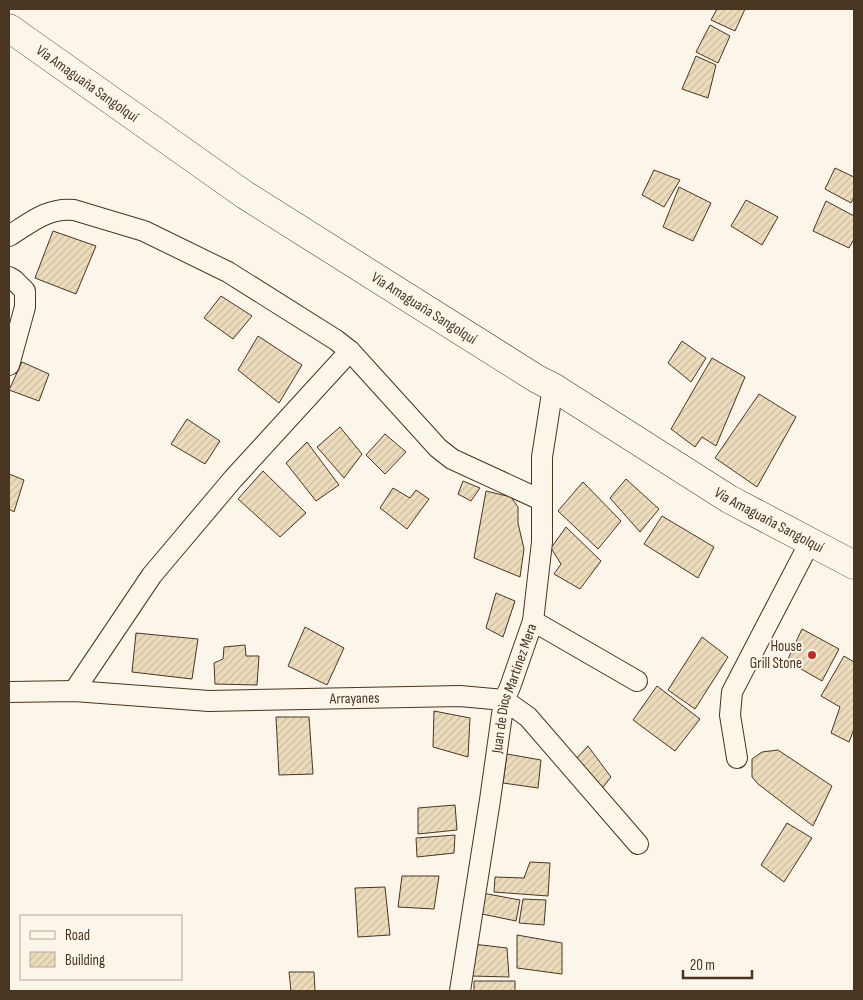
<svg xmlns="http://www.w3.org/2000/svg" width="863" height="1000" viewBox="0 0 863 1000" font-family="'Sofia Sans Condensed',sans-serif">
	<style>
		.building { fill: url(#building-hatch); stroke: #4a3520 }
		.lines { fill: none; stroke-linecap: round; stroke-linejoin: round }
		.minor-casing { stroke: #4a3520; stroke-width: 22 }
		.trunk-casing { stroke: #4a3520; stroke-width: 29 }
		.minor { stroke: #fbf6e9; stroke-width: 20 }
		.trunk { stroke: #fbf6e9; stroke-width: 28 }
		.poi-dot { fill: #c62828; stroke: #fbf6e9; stroke-width: 2 }
		.labels { text-anchor: middle; stroke-width: 4; stroke-linejoin: round; paint-order: stroke }
		.street-label { font-size: 15px; fill: #4a3520; stroke: #fbf6e9 }
		.poi-label { font-size: 15px; fill: #4a3520; stroke: #fbf6e9; text-anchor: end }
	</style>
	<defs>
		<pattern id="building-hatch" width="6" height="6" patternUnits="userSpaceOnUse" patternTransform="scale(1.25)"><rect width="6" height="6" fill="#ecdcbc"/><path d="M-1 1l2-2M0 6l6-6M5 7l2-2" fill="none" stroke="#ccbda1"/></pattern>
	</defs>
	<rect width="100%" height="100%" fill="#fbf6e9"/>
	<!-- building -->
	<path class="building" d="M717 9H745L735 31 711 20Z
		M710 25 730 36 718 63 696 52Z
		M696 56 716 65 708 98 682 89Z
		M835 168 854 177V197L851 203 825 189Z
		M654 170 680 180 664 207 642 195Z
		M679 187 711 203 693 241 663 227Z
		M746 200 778 217 762 245 731 226Z
		M826 201 854 216V239L849 248 813 231Z
		M53 231 96 246 76 294 35 278Z
		M221 296 252 316 233 339 204 318Z
		M258 336 302 365 279 403 238 370Z
		M682 341 706 358 691 382 668 363Z
		M712 358 745 377 716 446 702 437 695 447 671 429Z
		M22 362 49 374 39 401 9 390Z
		M759 394 796 417 757 487 715 458Z
		M187 419 220 441 205 464 171 444Z
		M340 427 362 454 344 478 317 447Z
		M385 434 406 452 385 474 366 455Z
		M307 442 339 485 316 501 286 463Z
		M263 471 306 513 280 537 238 499Z
		M9 474 24 480 14 512 9 509Z
		M626 479 659 509 640 532 610 498Z
		M463 481 480 488 471 501 458 494Z
		M583 482 621 521 598 549 558 511Z
		M393 488 410 498 416 490 429 499 407 529 380 508Z
		M486 491 511 497 518 507V523L524 549 520 577 474 558Z
		M662 516 714 547 698 578 644 544Z
		M566 527 601 561 580 589 554 574 561 564 551 548Z
		M496 593 515 601 503 637 486 628Z
		M305 627 344 648 327 685 288 666Z
		M802 629 839 649 822 681 787 661Z
		M136 633 198 639 192 679 132 672Z
		M702 637 728 657 695 709 668 690Z
		M245 645 246 656H259L257 685 215 684 214 663 223 659 224 647Z
		M844 656 854 662V729L849 742 831 733 840 707 821 696Z
		M657 686 700 719 675 751 633 720Z
		M434 711 470 718 468 757 433 747Z
		M276 717H309L313 774 279 775Z
		M588 746 611 777 600 791 574 761Z
		M778 750 832 786 813 826 758 784 752 777V759L762 752Z
		M507 754 541 760 538 788 503 783Z
		M455 805 457 830 418 834V808Z
		M787 823 812 838 784 882 761 865Z
		M455 835 454 853 417 857 416 838Z
		M530 862 550 863 548 896 494 892 495 877 524 878Z
		M402 876H439L434 909 398 907Z
		M385 887 390 935 358 937 355 888Z
		M482 893 520 900 516 921 477 913Z
		M523 899 546 900 544 925 519 923Z
		M517 935 562 943V974L517 968Z
		M473 944 507 948 509 977 472 976Z
		M289 972H314L315 991H291Z
		M474 981H515V991H474Z"/>
	<g class="lines">
		<!-- minor casing -->
		<g class="minor-casing">
			<g id="minor">
				<path d="M9 236C30 223 48 207 74 210L144 231 228 272 336 340 350 351 438 448 452 459 541 500"/>
				<path d="M9 277 14 280 25 291V307L9 365"/>
				<path d="M533 621 637 681"/>
				<path d="M74 691 152 575 233 479 350 351"/>
				<path id="s1" d="M9 692 74 691 209 701 460 696 504 700 528 717 638 844"/>
				<path d="M737 758 730 715 732 692 810 542"/>
				<path id="s2" d="M460 991 490 800 504 700 510 687 533 621 542 542V457L553 387"/>
			</g>
		</g>
		<!-- trunk casing -->
		<g class="trunk-casing">
			<g id="trunk">
				<path id="s3" d="M9 28 245 195 537 379 553 387 729 499 854 565"/>
			</g>
		</g>
		<!-- minor -->
		<use href="#minor" class="minor"/>
		<!-- trunk -->
		<use href="#trunk" class="trunk"/>
	</g>
	<!-- markers -->
	<circle class="poi-dot" cx="812" cy="655" r="5"/>
	<g class="labels">
		<!-- street labels -->
		<g class="street-label">
			<text dy="5" stroke="none"><textPath href="#s3" startOffset="96">Via Amaguaña Sangolquí</textPath></text>
			<text dy="5" stroke="none"><textPath href="#s3" startOffset="501">Via Amaguaña Sangolquí</textPath></text>
			<text dy="5" stroke="none"><textPath href="#s3" startOffset="906">Via Amaguaña Sangolquí</textPath></text>
			<text dy="5" stroke="none"><textPath href="#s2" startOffset="308">Juan de Dios Martínez Mera</textPath></text>
			<text dy="5" stroke="none"><textPath href="#s1" startOffset="346">Arrayanes</textPath></text>
		</g>
		<!-- poi labels -->
		<g class="poi-label">
			<text x="802" y="651">House<tspan x="802" dy="17">Grill Stone</tspan></text>
		</g>
	</g>
	<!-- border -->
	<rect width="863" height="1000" fill="none" stroke="#4a3520" stroke-width="20"/>
	<!-- legend -->
	<rect x="20" y="915" width="162" height="65" fill="#fbf6e9" stroke="#b4a999"/>
	<rect x="30" y="931" width="25" height="8" fill="#fbf6e9" stroke="#b4a999"/>
	<text x="65" y="940" font-size="15" fill="#4a3520">Road</text>
	<rect x="30" y="952" width="25" height="15" fill="url(#building-hatch)" stroke="#b4a999"/>
	<text x="65" y="965" font-size="15" fill="#4a3520">Building</text>
	<!-- scale -->
	<path d="M683 970v8h69v-8" fill="none" stroke="#4a3520" stroke-width="2.5"/>
	<text x="690" y="970" font-size="15" fill="#4a3520" stroke="#fbf6e9" stroke-width="4" paint-order="stroke">20 m</text>
</svg>
